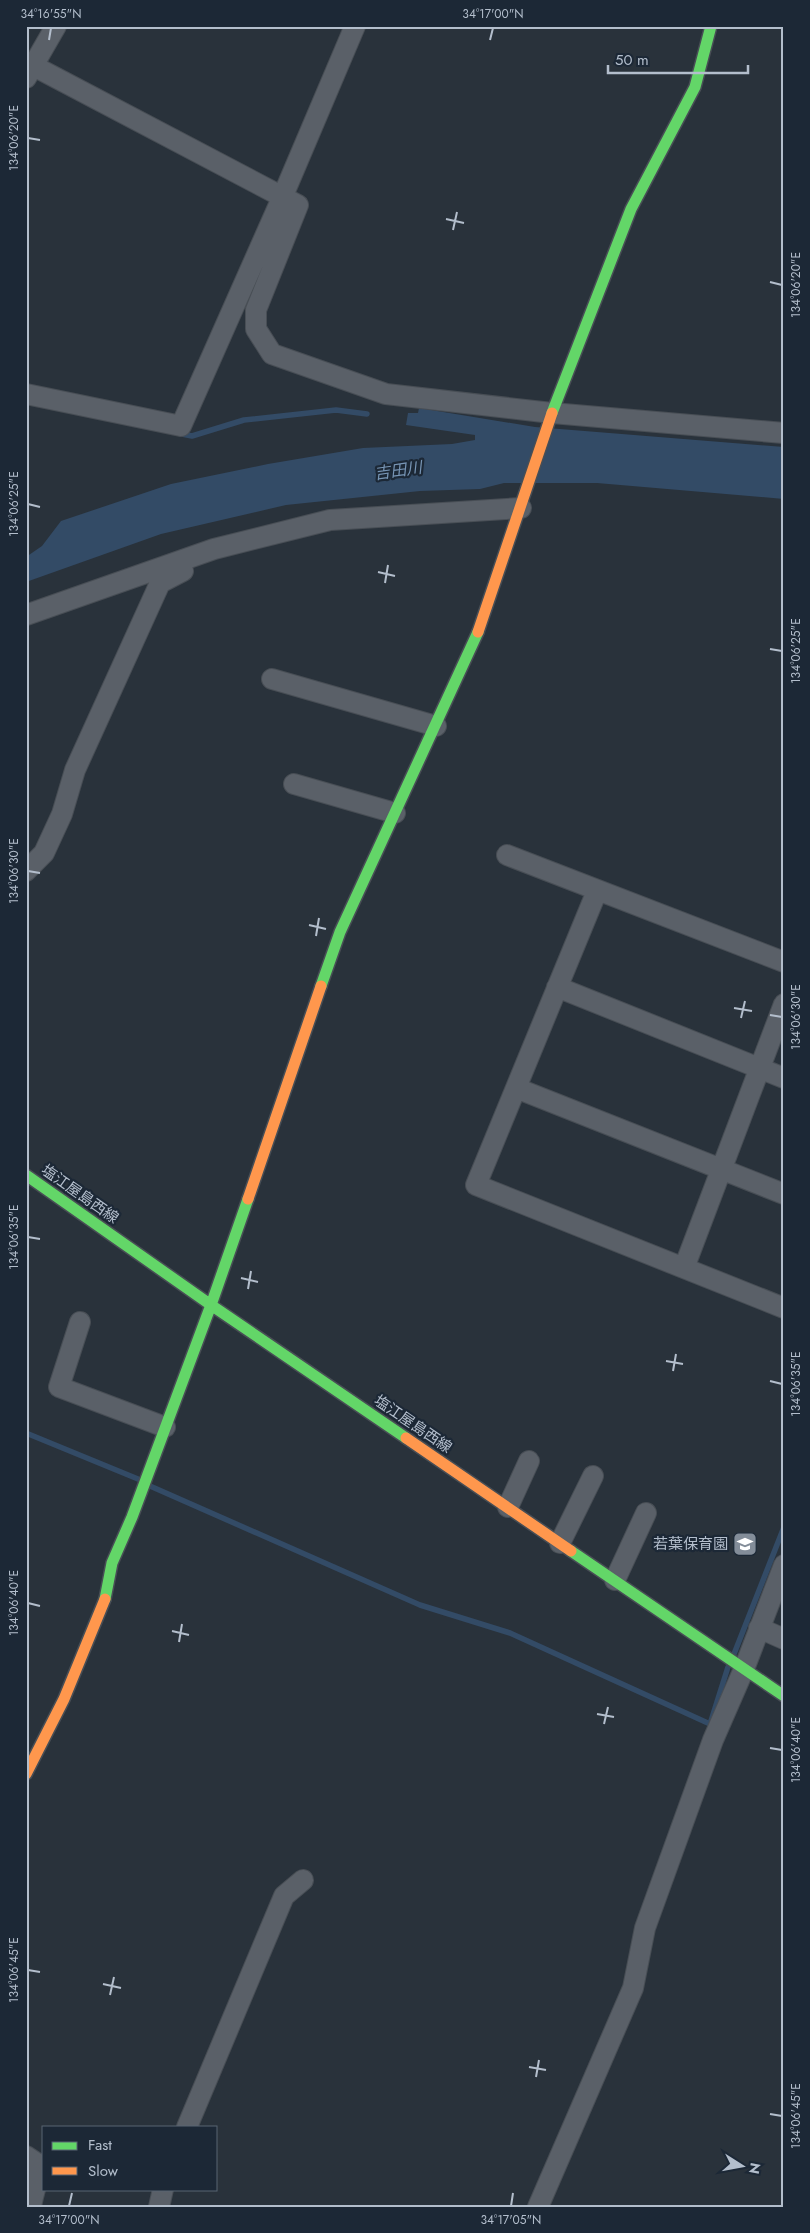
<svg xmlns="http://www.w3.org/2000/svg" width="810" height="2233" viewBox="0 0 810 2233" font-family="Jost,'Noto Sans JP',sans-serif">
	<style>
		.water { fill: #334b66 }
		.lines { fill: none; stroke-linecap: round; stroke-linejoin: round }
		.stream { stroke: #334b66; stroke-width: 5.5 }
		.street-casing { stroke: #484e55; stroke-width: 22 }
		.fast-casing { stroke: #484e55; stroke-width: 14 }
		.slow-casing { stroke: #484e55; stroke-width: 14 }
		.street { stroke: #5a6068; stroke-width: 20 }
		.fast { stroke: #63d668; stroke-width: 11 }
		.slow { stroke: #ff974d; stroke-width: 11 }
		.ticks { fill: none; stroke: #b3becc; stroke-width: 2 }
		.labels { text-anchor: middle; stroke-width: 4.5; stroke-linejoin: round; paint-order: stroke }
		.street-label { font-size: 15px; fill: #b3becc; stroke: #1c2836 }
		.poi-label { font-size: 15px; fill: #b3becc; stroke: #1c2836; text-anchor: end }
		.water-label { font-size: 16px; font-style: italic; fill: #7896b6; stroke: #1c2836 }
		.neatline { fill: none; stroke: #b3becc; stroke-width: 2 }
		.ticks-label { font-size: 12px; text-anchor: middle; fill: #b3becc }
	</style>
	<rect width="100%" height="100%" fill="#29323b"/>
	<!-- water -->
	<path class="water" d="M419 408 535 427 784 447V499L597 483H504L480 489 420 491 286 505 161 534 26 582V557L42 546 61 521 171 484 268 464 363 448 452 444 475 440V435L406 425 408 413H418Z"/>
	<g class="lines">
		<!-- stream -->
		<path class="stream" d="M177 433 192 436 244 420 336 410 367 414
			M26 1433 138 1479
			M150 1486 420 1605 510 1633 710 1724 728 1667
			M734 1654 784 1527"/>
		<!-- street casing -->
		<g class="street-casing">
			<path id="street" d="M26 62 298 205 256 310V329L272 354 386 394 552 413 784 433
				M26 78 56 26
				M26 394 181 426 282 198 355 26
				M26 615 214 549 330 520 521 508
				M272 679 436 726
				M294 784 395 813
				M507 855 784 962
				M26 871 44 853 62 814 75 770 160 583 183 571
				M597 891 476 1185 784 1308
				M557 987 784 1078
				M516 1088 784 1194
				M684 1268 784 1004
				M80 1322 59 1387 165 1427
				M508 1507 529 1461
				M560 1543 593 1476
				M615 1580 646 1513
				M759 1628 784 1639
				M187 2127 284 1896 303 1880
				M26 2156 38 2164C40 2179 33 2192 31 2207
				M159 2207 163 2189
				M538 2207 633 1988 645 1928 713 1740 744 1669 784 1565"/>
		</g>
		<!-- fast casing -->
		<g class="fast-casing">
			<path id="fast" d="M552 413 631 209 695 87 711 26
				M321 986 340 932 478 632
				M26 1175 211 1305 406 1438
				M571 1551 784 1696
				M105 1599 112 1563 132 1517 211 1305 248 1199"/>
		</g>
		<!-- slow casing -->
		<g class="slow-casing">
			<path id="slow" d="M478 632 552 413
				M248 1199 321 986
				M406 1438 571 1551
				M26 1774 64 1699 105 1599"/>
		</g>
		<!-- street -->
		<use href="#street" class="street"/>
		<!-- fast -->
		<use href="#fast" class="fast"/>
		<!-- slow -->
		<use href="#slow" class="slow"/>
	</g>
	<!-- ticks -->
	<path class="ticks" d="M49 40 51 28M490 40 493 28M28 138 40 140M446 219 464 223M453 230 457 212M770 282 782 285M28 504 40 507M378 572 395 576M385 583 388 565M770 649 782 651M28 871 40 873M309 925 326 929M316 936 319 918M734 1008 752 1011M770 1015 782 1017M741 1018 745 1001M28 1237 40 1239M241 1278 258 1282M248 1289 251 1271M666 1361 683 1364M673 1371 676 1354M770 1381 782 1384M28 1603 40 1606M172 1631 189 1635M179 1642 182 1624M597 1714 614 1717M604 1724 608 1707M770 1748 782 1750M28 1970 40 1972M103 1984 121 1988M110 1995 114 1977M529 2067 546 2070M536 2077 539 2060M770 2114 782 2116M69 2206 72 2193M511 2206 513 2193"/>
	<!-- icons -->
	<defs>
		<g id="school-square" transform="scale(1.25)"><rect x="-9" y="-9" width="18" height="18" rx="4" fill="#838d99" stroke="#1c2836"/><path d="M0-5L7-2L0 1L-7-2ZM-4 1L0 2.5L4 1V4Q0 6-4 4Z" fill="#fff"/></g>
	</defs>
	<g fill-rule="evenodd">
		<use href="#school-square" x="745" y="1544"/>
	</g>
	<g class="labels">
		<!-- street labels -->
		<g class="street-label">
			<text transform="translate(80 1194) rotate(35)" y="5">塩江屋島西線</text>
			<text transform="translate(413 1424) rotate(34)" y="5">塩江屋島西線</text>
		</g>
		<!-- poi labels -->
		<g class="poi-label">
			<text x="728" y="1549">若葉保育園</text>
		</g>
		<!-- water labels -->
		<g class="water-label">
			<text transform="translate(398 470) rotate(-8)" y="6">吉田川</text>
		</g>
	</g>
	<!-- border -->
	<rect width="810" height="2233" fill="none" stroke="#1c2836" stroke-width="55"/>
	<!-- legend -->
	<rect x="42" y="2126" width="175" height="65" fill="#1c2836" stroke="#586472"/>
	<rect x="52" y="2142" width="25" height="8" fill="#63d668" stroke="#586472"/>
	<text x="88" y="2150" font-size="15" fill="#b3becc">Fast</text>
	<rect x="52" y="2167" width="25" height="8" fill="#ff974d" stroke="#586472"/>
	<text x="88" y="2176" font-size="15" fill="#b3becc">Slow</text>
	<!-- north arrow -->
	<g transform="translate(742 2166) rotate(101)" stroke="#1c2836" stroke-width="4" paint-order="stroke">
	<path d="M0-4L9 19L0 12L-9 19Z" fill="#b3becc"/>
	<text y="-8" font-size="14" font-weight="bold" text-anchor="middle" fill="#b3becc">N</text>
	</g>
	<!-- scale -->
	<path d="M608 65v8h140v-8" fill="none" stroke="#b3becc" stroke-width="2.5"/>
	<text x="615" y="65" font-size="15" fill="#b3becc" stroke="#1c2836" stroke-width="4" paint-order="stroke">50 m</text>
	<rect x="28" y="28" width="754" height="2178" class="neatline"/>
	<g class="ticks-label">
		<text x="51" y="18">34°16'55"N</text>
		<text x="493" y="18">34°17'00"N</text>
		<text transform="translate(14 138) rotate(-90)" y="4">134°06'20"E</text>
		<text transform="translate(796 285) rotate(-90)" y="4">134°06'20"E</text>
		<text transform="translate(14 504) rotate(-90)" y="4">134°06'25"E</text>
		<text transform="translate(796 651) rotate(-90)" y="4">134°06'25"E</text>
		<text transform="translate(14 871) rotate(-90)" y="4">134°06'30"E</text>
		<text transform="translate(796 1017) rotate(-90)" y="4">134°06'30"E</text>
		<text transform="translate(14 1237) rotate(-90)" y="4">134°06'35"E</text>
		<text transform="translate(796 1384) rotate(-90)" y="4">134°06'35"E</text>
		<text transform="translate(14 1603) rotate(-90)" y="4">134°06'40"E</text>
		<text transform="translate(796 1750) rotate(-90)" y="4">134°06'40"E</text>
		<text transform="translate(14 1970) rotate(-90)" y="4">134°06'45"E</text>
		<text transform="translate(796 2116) rotate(-90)" y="4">134°06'45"E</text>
		<text x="69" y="2224">34°17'00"N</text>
		<text x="511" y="2224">34°17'05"N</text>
	</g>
</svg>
